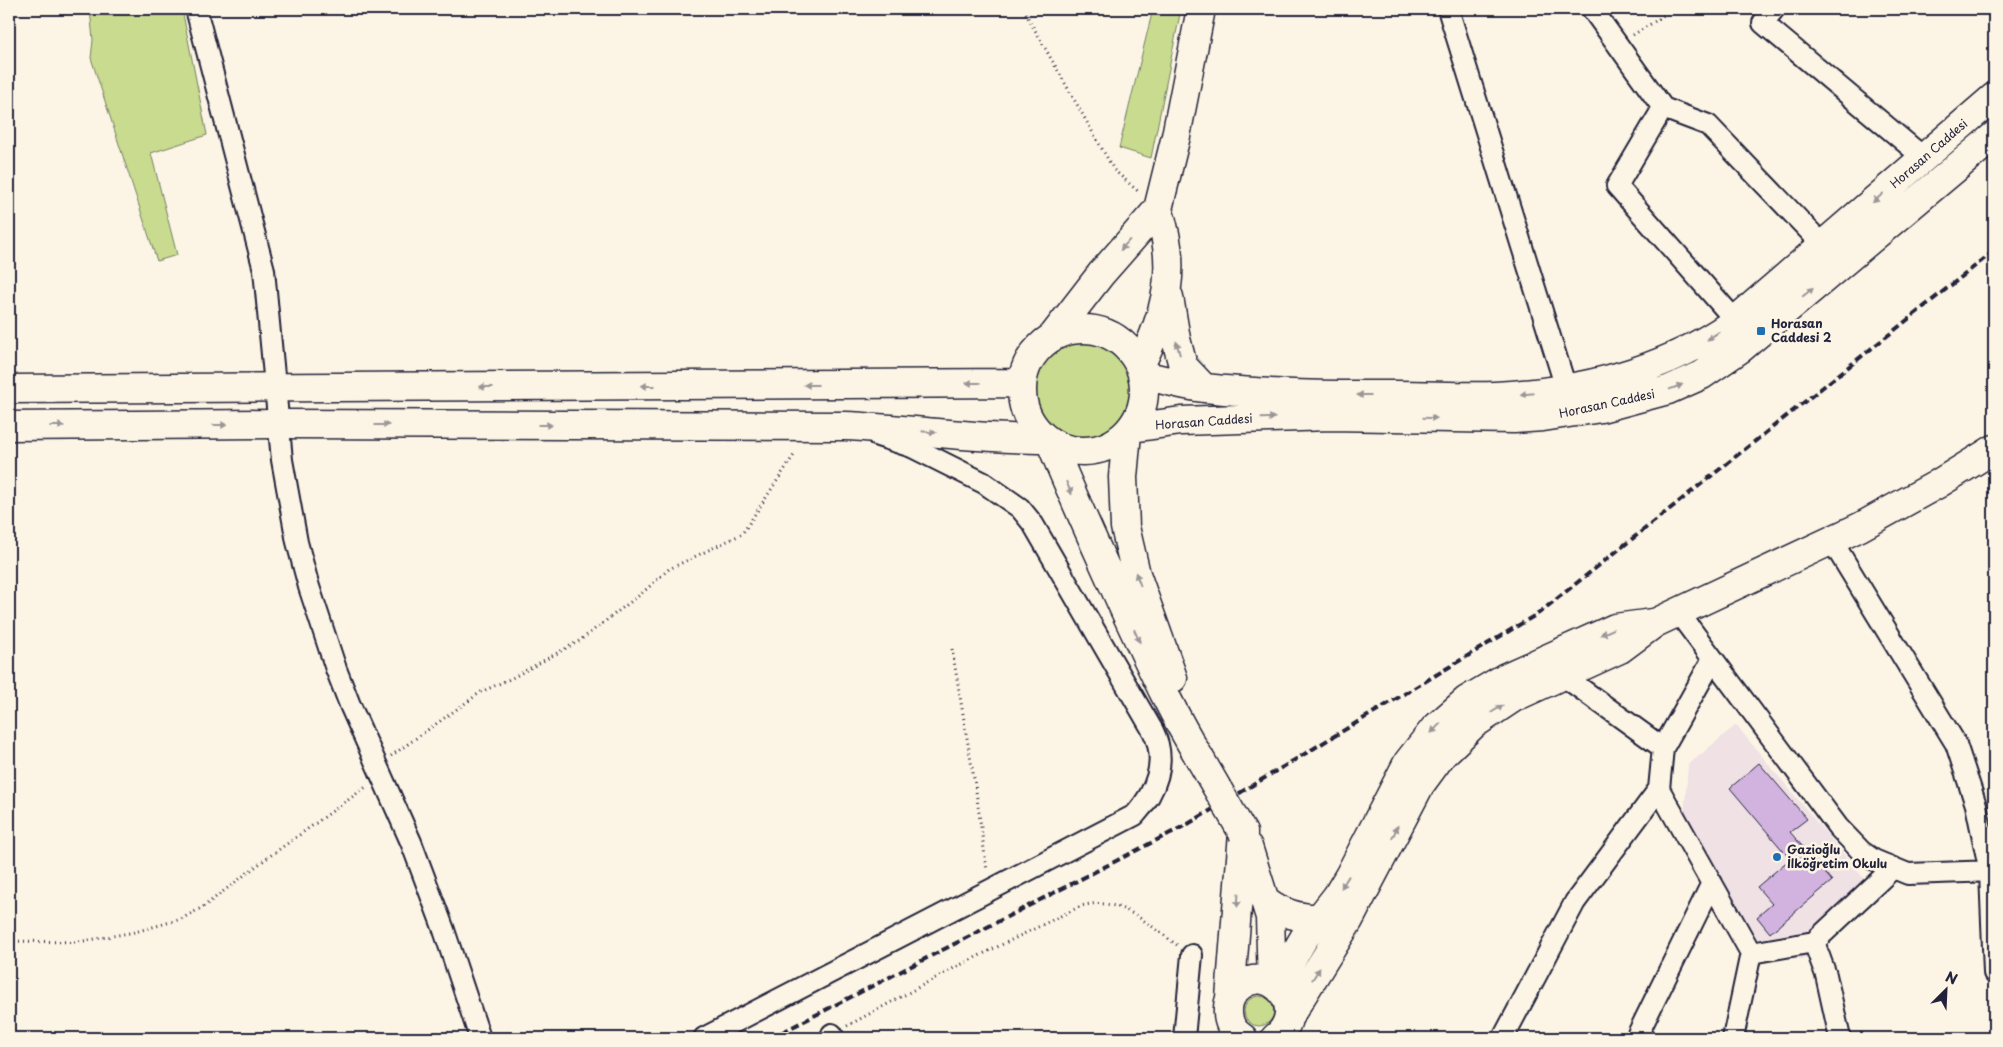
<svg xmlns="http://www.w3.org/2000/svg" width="2003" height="1047" viewBox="0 0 2003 1047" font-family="'Playpen Sans',sans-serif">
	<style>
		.built { fill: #efe1e4 }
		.green { fill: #c8db8f; stroke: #757e65 }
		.building { fill: #d2b3e0; stroke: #22223b }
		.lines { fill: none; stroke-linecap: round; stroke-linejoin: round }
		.street-casing { stroke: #22223b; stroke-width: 24 }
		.secondary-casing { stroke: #22223b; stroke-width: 31 }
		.path { stroke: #22223b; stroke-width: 3; stroke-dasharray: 1 4; stroke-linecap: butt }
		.street { stroke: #fcf5e5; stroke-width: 20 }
		.secondary { stroke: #fcf5e5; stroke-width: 28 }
		.rail { stroke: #22223b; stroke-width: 4; stroke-dasharray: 8 4; stroke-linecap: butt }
		.secondary-bridge-casing { stroke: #22223b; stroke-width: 31; stroke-linecap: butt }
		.secondary-bridge { stroke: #fcf5e5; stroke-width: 28 }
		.oneway { fill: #9a9698 }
		.poi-dot { fill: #1f6fb2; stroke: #fcf5e5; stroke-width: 2 }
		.labels { text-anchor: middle; stroke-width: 5; stroke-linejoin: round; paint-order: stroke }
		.street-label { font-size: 12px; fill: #22223b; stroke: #fcf5e5 }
		.poi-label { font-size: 12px; font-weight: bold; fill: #22223b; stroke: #fcf5e5; text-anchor: start }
	</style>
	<rect width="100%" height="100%" fill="#fcf5e5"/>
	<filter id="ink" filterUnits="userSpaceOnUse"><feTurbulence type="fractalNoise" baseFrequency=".02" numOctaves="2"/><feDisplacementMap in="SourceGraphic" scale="10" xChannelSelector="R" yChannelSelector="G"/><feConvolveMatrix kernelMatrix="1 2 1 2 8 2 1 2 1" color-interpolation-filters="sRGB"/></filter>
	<g filter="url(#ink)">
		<!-- built -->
		<path class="built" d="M1736 725 1880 898 1806 959 1768 958 1684 817 1688 765Z"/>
		<!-- green -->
		<path class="green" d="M90 9H182L207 135 151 153 177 255 157 261 91 58 93 40Z
			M1153 9H1181L1151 158 1119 148Z
			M1033 390a50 50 0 1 1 100 0a50 50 0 1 1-100 0Z
			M1244 1011a15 15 0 1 1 30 0a15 15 0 1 1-30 0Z"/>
		<!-- building -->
		<path class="building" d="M1759 763 1807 819 1790 832 1832 881 1770 933 1757 917 1772 904 1757 887 1790 859 1730 788Z"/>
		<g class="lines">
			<!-- street casing -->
			<g class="street-casing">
				<path id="street" d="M196 9 264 270 282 460 297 542 309 587 336 669 350 705 411 842 444 930 480 1038
					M1448 9 1566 388
					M1592 9 1663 108 1708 125 1823 245
					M1774 9 1763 23 1924 158
					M1663 108 1617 186 1735 320
					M1832 541 1956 744 1976 805 1990 872 1994 973
					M1678 612 1838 827 1861 851 1874 860 1908 874 1994 871
					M1562 675 1663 748
					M1659 789 1751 953 1814 942 1892 869
					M1814 942 1826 975 1840 1038
					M832 1034 833 1038
					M704 1038 1135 815C1156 792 1168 761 1153 731L1033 524 1020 508 984 483 912 447 878 436
					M1184 1038 1192 955
					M1503 1038 1575 902 1659 789 1663 748 1713 659
					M1636 1038 1712 883
					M1733 1038 1751 953"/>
			</g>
			<!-- secondary casing -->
			<g class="secondary-casing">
				<path id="secondary" d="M1169 297 1176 339 1183 366 1204 388
					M1022 390a61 61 0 1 1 122 0a61 61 0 1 1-122 0Z
					M1053 336 1101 274 1158 209 1176 136 1201 9
					M1140 366C1166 313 1179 268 1158 209
					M1142 375C1163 379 1184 386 1205 388 1268 395 1333 395 1397 395 1430 395 1463 397 1495 396 1579 392 1660 373 1730 325L1994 97
					M9 389 1022 383
					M9 426 277 424 845 426C912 429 979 439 1046 439
					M1132 428 1181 421 1330 416 1514 419 1543 417 1601 408 1668 390 1702 375 1740 349 1994 136
					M1127 433 1123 477 1125 527 1136 574 1173 678
					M1051 443C1074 500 1100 555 1125 611 1149 662 1170 709 1199 757
					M1248 847 1270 917 1272 983
					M1265 900C1282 913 1299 919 1321 918
					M1276 986 1304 938 1337 896 1349 876 1408 762 1434 729 1467 700 1504 678 1615 628 1653 623
					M1230 998 1243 833
					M1290 1015 1349 920 1420 785 1442 755 1474 724 1513 698 1620 649 1655 623 1860 527 1936 485 1994 449
					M1243 1038C1233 1032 1227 1022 1228 1009 1228 1000 1233 992 1240 986 1272 962 1310 1010 1275 1038"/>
			</g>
			<!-- path -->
			<path class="path" d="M1023 9 1114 170 1140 193
				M1633 35 1657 20 1672 9
				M952 649 976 791 987 871
				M391 756 481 692 514 677 579 641 641 594 669 569 742 534 794 455
				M9 941 78 942 135 932 181 919 203 907 263 861 366 787
				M847 1026 956 967 1081 906C1120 895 1147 924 1177 945"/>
			<!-- street -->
			<use href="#street" class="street"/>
			<!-- secondary -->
			<use href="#secondary" class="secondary"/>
			<!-- rail -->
			<path class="rail" d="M771 1038 1188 824 1539 613 1994 251"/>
			<!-- secondary-bridge casing -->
			<g class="secondary-bridge-casing">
				<path id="secondary-bridge" d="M1199 757 1243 833"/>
			</g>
			<!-- secondary-bridge -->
			<use href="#secondary-bridge" class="secondary-bridge"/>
		</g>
		<!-- one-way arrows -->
		<defs><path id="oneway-solid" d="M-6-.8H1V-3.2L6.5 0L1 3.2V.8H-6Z" transform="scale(1.25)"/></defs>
		<g class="oneway">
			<use href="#oneway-solid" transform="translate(1878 198) rotate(139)"/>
			<use href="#oneway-solid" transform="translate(1125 245) rotate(131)"/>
			<use href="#oneway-solid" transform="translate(1808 292) rotate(-40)"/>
			<use href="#oneway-solid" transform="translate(1713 336) rotate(146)"/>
			<use href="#oneway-solid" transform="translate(1178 348) rotate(-105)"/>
			<use href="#oneway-solid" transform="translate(973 383) rotate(180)"/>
			<use href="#oneway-solid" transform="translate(811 385) rotate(180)"/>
			<use href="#oneway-solid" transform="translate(648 386) rotate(180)"/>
			<use href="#oneway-solid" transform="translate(486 387) rotate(180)"/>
			<use href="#oneway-solid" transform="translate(1676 387) rotate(-21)"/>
			<use href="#oneway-solid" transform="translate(1527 394) rotate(175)"/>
			<use href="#oneway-solid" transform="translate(1364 395) rotate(180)"/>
			<use href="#oneway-solid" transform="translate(1268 418) rotate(-2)"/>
			<use href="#oneway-solid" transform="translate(1430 418) rotate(1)"/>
			<use href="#oneway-solid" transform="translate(220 425)"/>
			<use href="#oneway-solid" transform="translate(382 425)"/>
			<use href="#oneway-solid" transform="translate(545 425)"/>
			<use href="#oneway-solid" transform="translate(57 426)"/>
			<use href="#oneway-solid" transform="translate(929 432) rotate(6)"/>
			<use href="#oneway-solid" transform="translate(1069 488) rotate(67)"/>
			<use href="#oneway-solid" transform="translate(1138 579) rotate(-111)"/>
			<use href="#oneway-solid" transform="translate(1607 632) rotate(156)"/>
			<use href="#oneway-solid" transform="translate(1137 636) rotate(66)"/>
			<use href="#oneway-solid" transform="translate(1497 709) rotate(-32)"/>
			<use href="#oneway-solid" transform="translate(1436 728) rotate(134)"/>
			<use href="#oneway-solid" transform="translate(1395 832) rotate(-66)"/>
			<use href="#oneway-solid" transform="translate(1345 882) rotate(122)"/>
			<use href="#oneway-solid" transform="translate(1238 900) rotate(95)"/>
			<use href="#oneway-solid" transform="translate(1316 974) rotate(-57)"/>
		</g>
	</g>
	<!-- markers -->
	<g class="poi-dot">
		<rect x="1756" y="326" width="10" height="10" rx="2.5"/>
		<circle cx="1777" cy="857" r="5"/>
	</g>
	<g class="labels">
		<!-- street labels -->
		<g class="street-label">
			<text transform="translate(1929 154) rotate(-41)" y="4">Horasan Caddesi</text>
			<text transform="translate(1607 404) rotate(-12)" y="4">Horasan Caddesi</text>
			<text transform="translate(1204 422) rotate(-4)" y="4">Horasan Caddesi</text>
		</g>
		<!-- poi labels -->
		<g class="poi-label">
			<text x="1771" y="328">Horasan<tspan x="1771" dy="14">Caddesi 2</tspan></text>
			<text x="1787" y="854">Gazioğlu<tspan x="1787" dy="14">İlköğretim Okulu</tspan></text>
		</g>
	</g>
	<!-- margin -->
	<rect width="2003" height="1047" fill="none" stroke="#fcf5e5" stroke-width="30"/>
	<rect x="15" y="15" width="1973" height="1017" fill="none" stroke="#22223b" stroke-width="2" filter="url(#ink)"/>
	<!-- north arrow -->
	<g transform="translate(1946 990) rotate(24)" stroke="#fcf5e5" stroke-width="4" paint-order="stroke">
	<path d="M0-4L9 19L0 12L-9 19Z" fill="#22223b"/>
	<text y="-8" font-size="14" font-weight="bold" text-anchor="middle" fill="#22223b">N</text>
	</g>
</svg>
